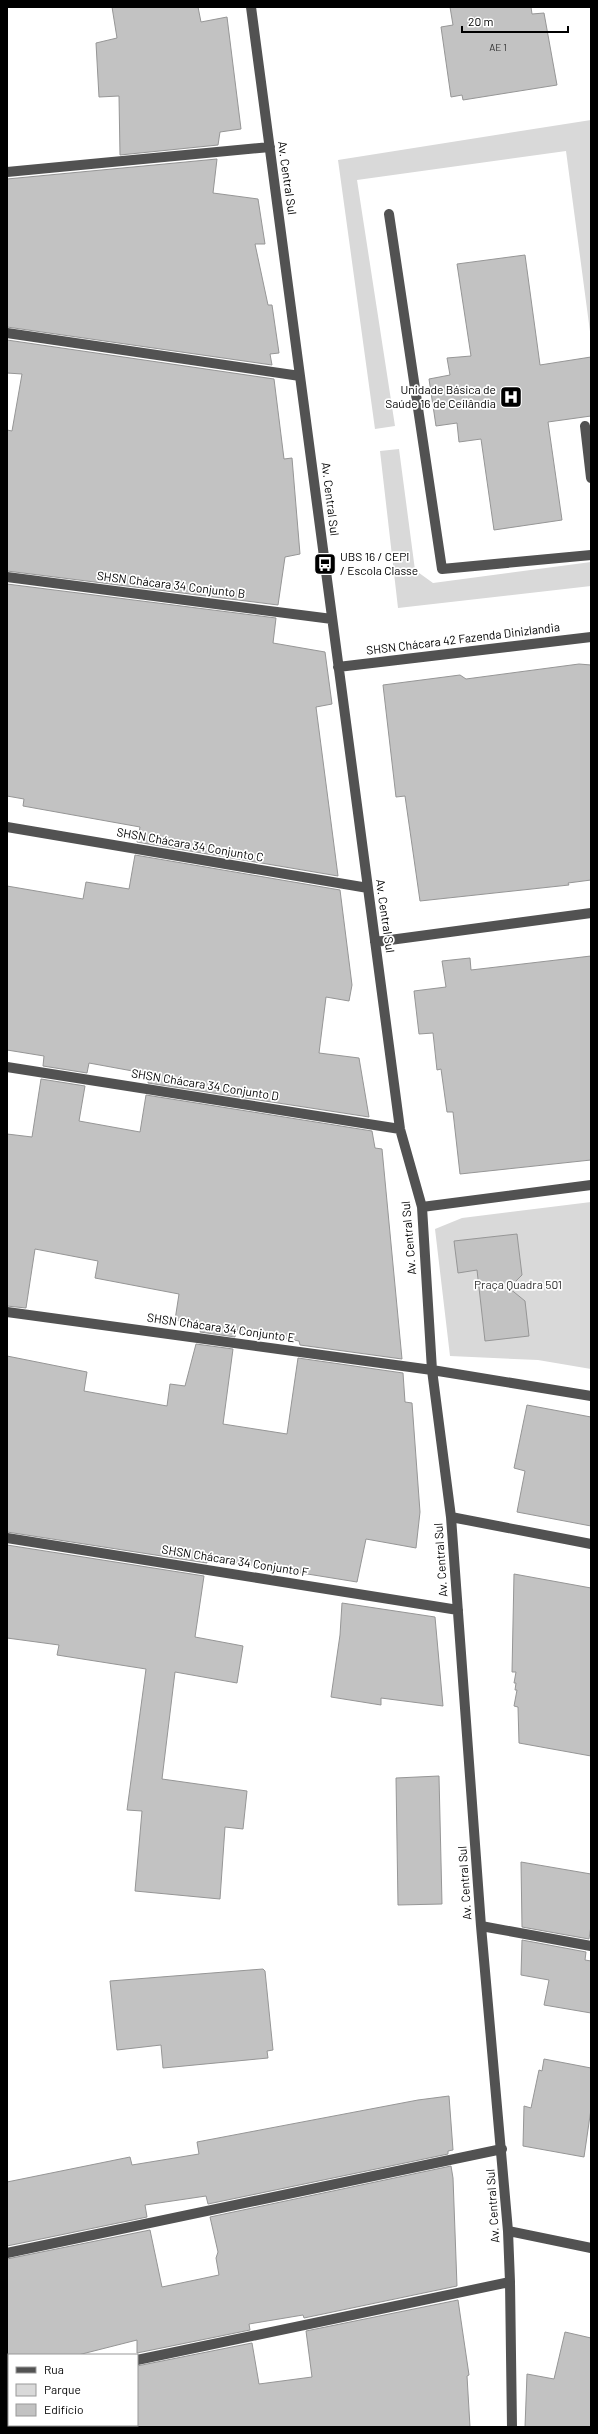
<svg xmlns="http://www.w3.org/2000/svg" width="598" height="2434" viewBox="0 0 598 2434" font-family="Barlow,sans-serif">
	<style>
		.green { fill: #d9d9d9 }
		.building { fill: #c2c2c2; stroke: #969696 }
		.lines { fill: none; stroke-linecap: round; stroke-linejoin: round }
		.minor { stroke: #525252; stroke-width: 10 }
		.labels { text-anchor: middle; stroke-width: 3.5; stroke-linejoin: round; paint-order: stroke }
		.number-label { font-size: 10px; fill: #303030 }
		.street-label { font-size: 12px; fill: #000; stroke: #fff }
		.poi-label { font-size: 12px; fill: #000; stroke: #fff; text-anchor: end }
		.park-label { font-size: 12px; fill: #303030; stroke: #fff }
	</style>
	<rect width="100%" height="100%" fill="#fff"/>
	<!-- green -->
	<path class="green" d="M591 120V339L566 151 357 180 395 426 375 429 338 160Z
		M399 449 415 570 433 583 591 562V586L398 608 380 451Z
		M591 1202V1369L538 1360 450 1356 435 1229 462 1218Z"/>
	<!-- building -->
	<path class="building" d="M112 7H198L201 22 227 17 241 129 220 132 218 145 120 155 119 96 99 97 96 43 117 38Z
		M450 7H531L532 14 544 13 557 85 463 100 462 95 451 97 441 27 453 25Z
		M217 159 213 193 258 199 265 244H255L268 305H272L279 353 270 354 272 365 7 327V179Z
		M525 255 540 365 591 357V416L548 422 562 520 494 530 481 439 459 442 457 423 436 426 429 379 450 375 447 358 471 356 457 264Z
		M7 340 274 379 284 459 292 458 300 554 285 557 278 605 7 571V430L12 431 22 374 7 373Z
		M7 584 276 618 273 643 325 652 332 704 316 707 338 876 137 842 140 827 23 806 24 799 7 796Z
		M579 664 591 665V880L568 883 569 885 420 901 405 796 396 797 383 685 460 675 466 679Z
		M135 855 340 890 352 985 349 1001 326 997 319 1053 359 1058 369 1117 148 1083 149 1074 89 1063 87 1073 43 1066 44 1056 7 1050V886L83 899 86 882 129 889Z
		M591 956V1160L460 1174 453 1112H447L441 1069 437 1070 433 1033 419 1034 414 991 446 987 442 961 470 958 471 970Z
		M41 1079 85 1086 79 1121 140 1132 146 1095 372 1131 375 1148 382 1149 402 1359 300 1345 299 1341 238 1330H236L235 1337 200 1332 202 1325 175 1320 179 1294 95 1278 98 1261 35 1249 26 1308 7 1306V1134L32 1137Z
		M517 1234 522 1275 509 1288 525 1301 529 1336 485 1341 477 1270 458 1273 454 1241Z
		M196 1344 233 1349 223 1424 287 1434 298 1358 403 1373 405 1402 412 1403 420 1512 416 1548 366 1539 357 1582 214 1559 213 1562 207 1561V1563L7 1532V1356L87 1372 84 1391 167 1406 170 1384 185 1386Z
		M527 1405 591 1417V1526L517 1512 525 1471 514 1468Z
		M7 1545 204 1576 195 1637 243 1646 237 1683 175 1672 162 1779 247 1791 243 1829 225 1827 220 1899 135 1891 142 1811 127 1810 146 1669 57 1655 59 1645 7 1638Z
		M514 1574 591 1588V1756L519 1743 518 1707 514 1706 517 1690H515L516 1683H514L516 1672H512Z
		M342 1603 435 1617 443 1706 381 1698V1705L331 1697 340 1635Z
		M439 1776 442 1904 398 1905 396 1778Z
		M521 1862 591 1874V1926L589 1939 522 1927Z
		M522 1940 586 1952 585 1960 591 1961V2013L544 2005 549 1980 521 1975Z
		M263 1969 265 1971 273 2050 267 2051 268 2058 163 2068 161 2045 117 2050 110 1981Z
		M544 2059 591 2068V2109L584 2157 523 2146 524 2106 531 2108 539 2070 542 2071Z
		M449 2096 453 2150 448 2151V2154L208 2204 206 2196 145 2205 147 2217 7 2246V2182L130 2157 132 2165 199 2154 197 2142 418 2100Z
		M451 2166 453 2178 457 2286 304 2318 303 2315 249 2324 250 2330 137 2353V2340L78 2355H7V2259L150 2230 162 2287 219 2275 216 2258 218 2252 210 2217Z
		M458 2300 469 2375 467 2376 470 2427H137V2366L252 2343 259 2384 312 2377 306 2331Z
		M565 2332 591 2338V2427H525L527 2374 554 2379Z"/>
	<g class="lines">
		<!-- minor -->
		<path class="minor" d="M251 7 400 1129 422 1207 432 1370 451 1517 481 1926 508 2231 510 2282 512 2427
			M7 172 270 147
			M389 214 442 569 591 555
			M7 333 300 376
			M585 426 591 478
			M7 577 332 619
			M338 667 591 637
			M7 827 368 888
			M375 942 591 913
			M7 1067 400 1129
			M422 1207 591 1185
			M7 1312 432 1370 591 1396
			M451 1517 591 1544
			M7 1538 458 1610
			M481 1926 591 1946
			M508 2231 591 2248
			M7 2253 502 2149
			M137 2360 510 2282"/>
	</g>
	<!-- icons -->
	<defs>
		<g id="hospital-square" transform="scale(1.15)"><rect x="-9" y="-9" width="18" height="18" rx="4" fill="#000" stroke="#fff"/><path d="M-5-5h3v3.5h4V-5h3V5h-3V1.5h-4V5h-3Z" fill="#fff"/></g>
		<g id="bus-square" transform="scale(1.15)"><rect x="-9" y="-9" width="18" height="18" rx="4" fill="#000" stroke="#fff"/><path d="M-5-6H5V4H4V6H2V4H-2V6H-4V4H-5ZM-3.5-4V0h7V-4ZM-3.5 1.2v1.5H-2V1.2ZM2 1.2v1.5H3.5V1.2Z" fill="#fff"/></g>
	</defs>
	<g fill-rule="evenodd">
		<use href="#hospital-square" x="511" y="397"/>
		<use href="#bus-square" x="325" y="564"/>
	</g>
	<g class="labels">
		<!-- number labels -->
		<g class="number-label">
			<text x="498" y="51">AE 1</text>
		</g>
		<!-- street labels -->
		<g class="street-label">
			<text transform="translate(287 178) rotate(82)" y="4">Av. Central Sul</text>
			<text transform="translate(330 499) rotate(83)" y="4">Av. Central Sul</text>
			<text transform="translate(171 585) rotate(7)" y="4">SHSN Chácara 34 Conjunto B</text>
			<text transform="translate(463 639) rotate(-7)" y="4">SHSN Chácara 42 Fazenda Dinizlandia</text>
			<text transform="translate(190 845) rotate(10)" y="4">SHSN Chácara 34 Conjunto C</text>
			<text transform="translate(385 916) rotate(82)" y="4">Av. Central Sul</text>
			<text transform="translate(205 1085) rotate(9)" y="4">SHSN Chácara 34 Conjunto D</text>
			<text transform="translate(409 1238) rotate(-95)" y="4">Av. Central Sul</text>
			<text transform="translate(221 1328) rotate(8)" y="4">SHSN Chácara 34 Conjunto E</text>
			<text transform="translate(441 1560) rotate(-94)" y="4">Av. Central Sul</text>
			<text transform="translate(235 1561) rotate(9)" y="4">SHSN Chácara 34 Conjunto F</text>
			<text transform="translate(465 1883) rotate(-94)" y="4">Av. Central Sul</text>
			<text transform="translate(493 2206) rotate(-94)" y="4">Av. Central Sul</text>
		</g>
		<!-- poi labels -->
		<g class="poi-label">
			<text x="496" y="394">Unidade Básica de<tspan x="496" dy="14">Saúde 16 de Ceilândia</tspan></text>
			<text x="340" y="561" text-anchor="start">UBS 16 / CEPI<tspan x="340" dy="14">/ Escola Classe</tspan></text>
		</g>
		<!-- park labels -->
		<g class="park-label">
			<text x="518" y="1289">Praça Quadra 501</text>
		</g>
	</g>
	<!-- border -->
	<rect width="598" height="2434" fill="none" stroke="#000000" stroke-width="16"/>
	<!-- legend -->
	<rect x="8" y="2354" width="130" height="72" fill="#ffffff" stroke="#999999"/>
	<rect x="16" y="2367" width="20" height="6" fill="#525252" stroke="#999999"/>
	<text x="44" y="2374" font-size="12" fill="#000000">Rua</text>
	<rect x="16" y="2384" width="20" height="12" fill="#d9d9d9" stroke="#999999"/>
	<text x="44" y="2394" font-size="12" fill="#000000">Parque</text>
	<rect x="16" y="2404" width="20" height="12" fill="#c2c2c2" stroke="#999999"/>
	<text x="44" y="2414" font-size="12" fill="#000000">Edifício</text>
	<!-- scale -->
	<path d="M462 26v6h106v-6" fill="none" stroke="#000000" stroke-width="2"/>
	<text x="468" y="26" font-size="12" fill="#000000" stroke="#ffffff" stroke-width="3" paint-order="stroke">20 m</text>
</svg>
